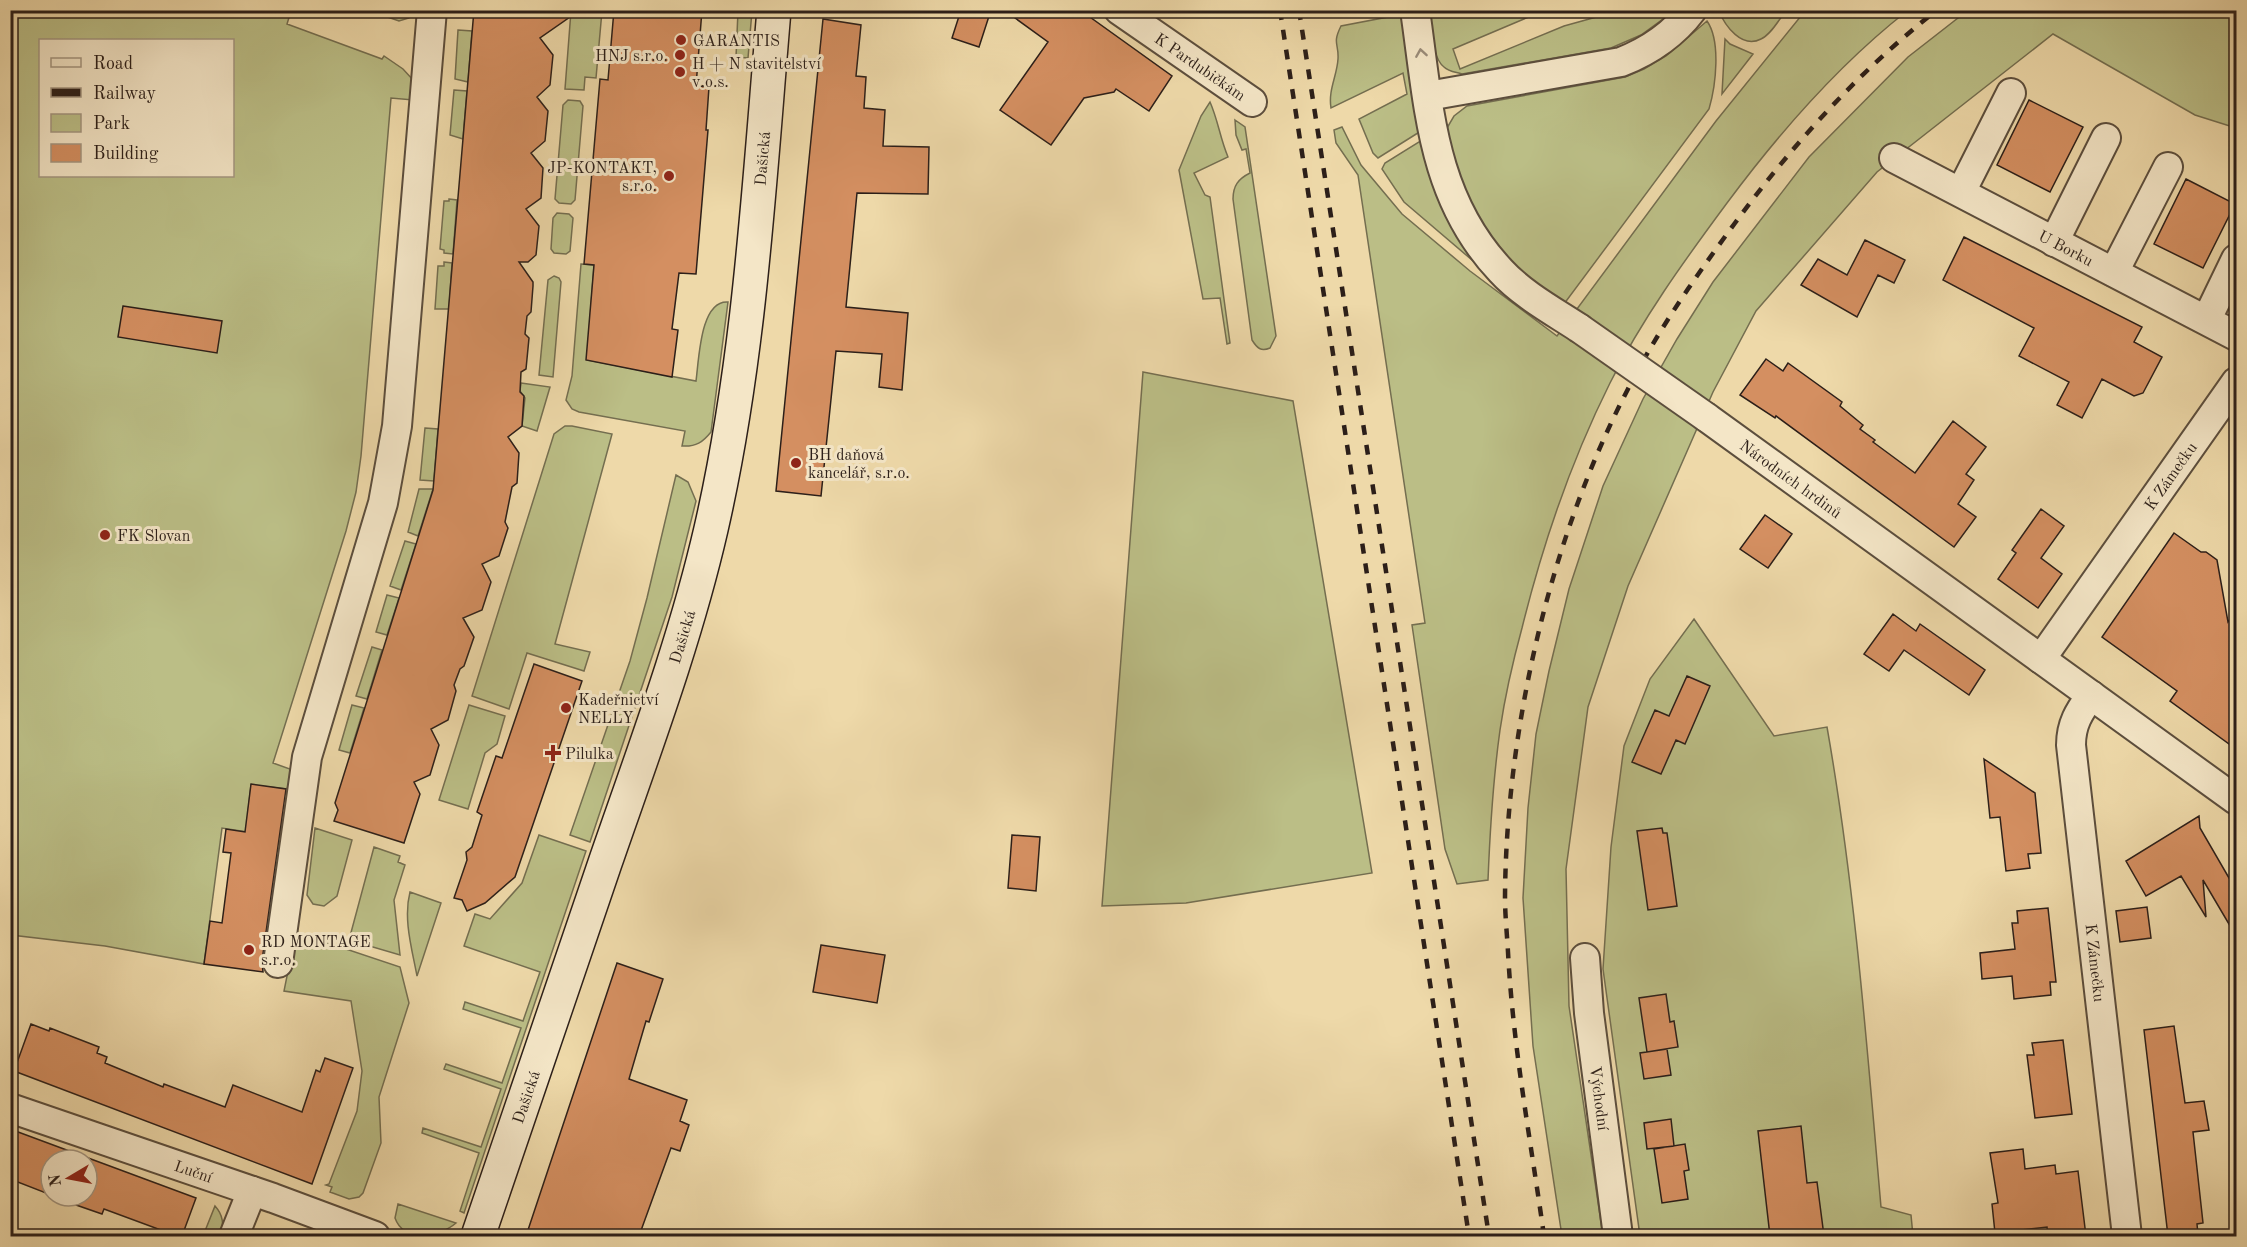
<svg xmlns="http://www.w3.org/2000/svg" width="2247" height="1247" viewBox="0 0 2247 1247" font-family="'Old Standard TT',serif">
	<style>
		.green { fill: #bbbe86; stroke: #746e50; stroke-width: 1.5; fill-rule: evenodd }
		.building { fill: #d48f61; stroke: #2c1f19; stroke-width: 1.5 }
		.lines { fill: none; stroke-linecap: round; stroke-linejoin: round }
		.street-casing { stroke: #5c4e3d; stroke-width: 32 }
		.secondary-casing { stroke: #2c1f19; stroke-width: 36 }
		.street { stroke: #f4e6c7; stroke-width: 28 }
		.secondary { stroke: #f4e6c7; stroke-width: 33 }
		.rail { stroke: #2c1f19; stroke-width: 4.5; stroke-dasharray: 10 10; stroke-linecap: butt }
		.street-bridge-casing { stroke: #5c4e3d; stroke-width: 32; stroke-linecap: butt }
		.street-bridge { stroke: #f4e6c7; stroke-width: 28 }
		.oneway { stroke: #9a8c79 }
		.poi-dot { fill: #8f2418; stroke: #f4e6c7; stroke-width: 2 }
		.labels { text-anchor: middle; stroke-width: 6; stroke-linejoin: round; paint-order: stroke }
		.poi-label { font-size: 16px; fill: #2c1f19; stroke: #f4e6c7; text-anchor: start }
		.street-label { font-size: 16px; fill: #2c1f19; stroke: #f4e6c7 }
	</style>
	<rect width="100%" height="100%" fill="#eed9a9"/>
	<filter id="stains"><feTurbulence type="fractalNoise" baseFrequency=".00333" numOctaves="4"/><feColorMatrix values="0 0 0 0 .2 0 0 0 0 .09 0 0 0 0 .02 0 0 0 .5 -.17"/></filter>
	<radialGradient id="worn" r=".72"><stop offset=".6" stop-color="#630" stop-opacity="0"/><stop offset="1" stop-color="#630" stop-opacity=".3"/></radialGradient>
	<!-- green -->
	<path class="green" d="M10 11H291L287 24 382 59 384 56 403 69 414 81 413 100 391 98 361 456 356 492 346 531 273 763 290 769 292 773 287 789 251 785 248 812 282 817 280 837 222 828 204 964 105 946 11 935ZM40 40H232V176H40Z
		M370 11H410L409 18 399 21Z
		M571 11H602L596 78 585 77 584 90 565 89Z
		M738 11H752L748 58 736 57Z
		M1427 11H1543L1453 49 1460 69 1564 26 1618 11H1674L1641 35 1611 48 1462 74C1456 72 1449 72 1444 67 1432 58 1430 25 1427 11Z
		M1719 11V10L1786 11C1779 19 1771 35 1761 39 1742 49 1725 26 1719 11Z
		M1805 11H1907C1838 65 1779 133 1727 203 1684 261 1642 319 1610 383 1571 461 1543 543 1522 628 1513 661 1505 696 1500 730 1493 780 1490 830 1488 880L1457 884 1445 849 1412 625 1425 623 1358 175 1336 143 1334 130 1342 127 1361 165 1402 214 1470 271 1557 336 1716 121Z
		M1967 11H2236V128L2195 115 2053 34 1877 172 1756 311 1713 392 1628 586 1588 707 1566 869 1569 1006 1603 1236H1562L1533 1046 1523 898 1528 808 1536 734 1549 671 1569 589 1603 486 1643 399 1677 339 1713 282 1809 157 1908 57Z
		M1404 14 1421 131 1378 158 1373 153 1359 119 1407 94 1403 73 1331 108C1328 90 1337 76 1338 59 1339 43 1332 44 1341 26Z
		M1707 21C1721 41 1716 85 1709 109L1564 304 1550 295 1505 258 1481 223 1450 161 1447 128 1454 116 1467 106 1625 77 1644 69 1666 56Z
		M458 30 472 31 468 82 455 79Z
		M1725 39 1730 44 1753 54 1722 94Z
		M454 90 467 91 463 139 450 135Z
		M568 100 580 101 583 106 575 200 571 204 559 203 555 199 563 105Z
		M1210 102C1218 120 1220 138 1228 157L1194 173 1205 195 1210 197 1230 343 1227 344 1220 298 1203 299 1179 170 1201 116Z
		M1235 120 1245 127 1276 336 1270 348C1261 352 1257 348 1252 340L1233 199C1233 186 1238 179 1250 173L1246 149 1242 150 1236 135Z
		M1422 140 1479 266 1404 202 1382 169 1385 163Z
		M449 199 457 200 453 254 444 253V250L440 249 444 201H449Z
		M557 213 569 214 573 218 570 251 566 254 554 253 551 249 553 218Z
		M444 262 452 263 449 309H435L438 266H444Z
		M581 264 594 265 587 360 696 381C699 360 700 300 728 302L711 432C703 442 696 447 682 446L685 431 579 412 572 409 566 400 572 376Z
		M554 276 559 278 561 282 553 377 539 375 548 280Z
		M1143 372 1293 401 1372 873 1186 903 1102 906Z
		M521 383 550 387 537 431 522 426 525 398 520 391Z
		M565 426H572L612 434 555 644 590 652 584 671 527 653 509 709 472 696 554 434Z
		M425 428 438 429 434 481 420 480Z
		M676 475 688 482 696 501 672 597 590 842 570 835 630 661 647 598Z
		M419 489H433L418 536 408 532Z
		M405 541 416 544 401 590 390 586Z
		M387 595 399 598 387 635 376 632Z
		M1694 619 1774 736 1827 727C1855 886 1867 1047 1881 1207L1911 1215 1913 1236H1640L1603 969 1611 847 1624 746 1650 679Z
		M372 647 382 650 367 699 356 696Z
		M352 705 364 708 350 753 339 750Z
		M469 705 505 716 497 744 485 753 468 809 439 800Z
		M315 828 352 840 337 896 324 906 313 904 307 895Z
		M539 835 586 851 464 1213 460 1211 479 1153 422 1133 423 1128 481 1147 501 1089 444 1069 446 1064 502 1083 521 1028 463 1009 465 1002 523 1021 540 972 464 946 475 914 490 919 522 883Z
		M374 847 400 856 398 862 405 865 394 900 400 955 349 940Z
		M410 892 441 903 417 976C412 949 403 919 410 892Z
		M306 942H325L400 967 409 1003 379 1097 381 1143 363 1193 359 1197 349 1199 330 1192 332 1187 326 1185 329 1184 357 1111 362 1071 351 1001 284 991 292 951Z
		M398 1204 456 1223C440 1237 404 1243 395 1218Z
		M215 1206C224 1216 223 1224 222 1236H203Z"/>
	<!-- building -->
	<path class="building" d="M474 10H580L540 38 553 55 550 85 537 97 548 111 545 141 531 153 543 168 541 198 526 209 539 226 536 255 528 262H519L533 282V286L531 312 527 316 525 334 529 338 526 369 521 372 520 392 524 396 522 426 508 437 519 453 517 483 512 487 505 522 508 528 499 556 482 564 491 582 482 610 463 618 474 637 464 666 460 669 454 685 456 691 448 720 431 729 439 745 430 775 414 782 420 794 404 843 334 821 338 810 335 803 433 490Z
		M614 10H702L696 86 709 87 706 130H708L696 274 679 273 672 329 678 330 672 377 586 360 594 265 584 264 600 79 608 80Z
		M961 10H991L979 47 952 38Z
		M1004 10H1080L1172 76 1149 111 1116 89 1114 92 1084 98 1051 145 1000 110 1048 42Z
		M823 19 861 25 856 76 866 77 864 108 885 110 883 146 929 147 928 194 857 193 846 307 908 313 902 390 879 387 882 354 836 351 821 496 776 491Z
		M2029 100 2083 127 2050 192 1997 165Z
		M2186 179 2235 204 2203 268 2154 244Z
		M1964 237 2142 327 2134 342 2162 357 2143 393 2134 396 2102 379 2082 418 2057 405 2069 382 2019 356 2034 328 1943 280Z
		M1865 240 1905 260 1894 283 1878 275 1857 317 1801 285 1818 259 1847 275Z
		M123 306 222 321 217 353 118 337Z
		M1766 359 1783 371 1788 363 1842 402 1840 406 1863 425 1860 429 1875 440 1873 442 1915 473 1953 421 1986 447 1966 474 1974 480 1958 504 1976 517 1954 547 1776 416 1775 418 1740 395Z
		M2041 509 2064 526 2041 558 2062 574 2038 608 1998 579 2016 553 2012 550Z
		M1765 515 1792 534 1768 568 1740 549Z
		M2174 533 2201 552H2206L2217 560 2228 622 2236 611V749L2170 701 2177 691 2102 637Z
		M1893 614 1916 631 1920 624 1985 670 1969 695 1904 650 1889 671 1864 654Z
		M534 664 582 681 515 877 485 903 467 911 462 900 454 898 467 860 466 852 472 847 482 815 477 812 496 756 502 758Z
		M1687 676 1710 686 1685 744 1676 740 1661 774 1632 762 1655 710 1669 716Z
		M1984 759 2035 793 2041 853 2028 854 2030 868 2006 871 2000 817 1990 818Z
		M251 784 286 789 262 961 263 972 204 964 210 921 222 923 231 853 223 852 226 829 245 832Z
		M2199 816 2200 828 2236 890V936L2203 880 2206 917 2181 876 2146 896 2126 861Z
		M1662 828 1663 833H1667L1677 906 1648 910 1637 831Z
		M1012 835 1040 837 1036 891 1008 888Z
		M2147 907 2151 938 2120 942 2116 911Z
		M2048 908 2056 982H2050L2051 995 2014 999 2012 976 1982 979 1980 953 2015 949 2012 923H2018L2017 911Z
		M821 945 885 955 877 1003 813 992Z
		M617 963 663 979 649 1022 646 1021 629 1079 687 1100 680 1121 689 1125 680 1151 671 1148 639 1236H526Z
		M1666 994 1670 1022 1674 1021 1678 1047 1647 1052 1639 998Z
		M31 1024 49 1031 50 1028 99 1047 97 1053 107 1057 105 1063 163 1087 164 1084 225 1107 233 1085 302 1112 316 1070 320 1072 325 1058 353 1068 312 1184 14 1071Z
		M2174 1026 2185 1103 2204 1101 2209 1130 2193 1132 2203 1223 2197 1224 2198 1235 2182 1236H2168L2144 1030Z
		M2063 1040 2072 1114 2035 1118 2027 1055H2034L2032 1043Z
		M1667 1049 1671 1075 1644 1079 1640 1053Z
		M1671 1119 1674 1146 1647 1149 1644 1123Z
		M1801 1126 1807 1183 1817 1182 1824 1236H1770L1758 1131Z
		M10 1129 196 1198 182 1236H177L104 1209 102 1214 56 1198 54 1196H87V1160H51V1195L10 1179Z
		M1685 1144 1689 1170 1684 1171 1688 1199 1662 1203 1654 1149Z
		M2023 1149 2025 1169 2055 1165 2056 1174 2078 1171 2086 1236H2048L2047 1227 1995 1233 1992 1204 1998 1203 1990 1153Z"/>
	<g class="lines">
		<!-- street casing -->
		<g class="street-casing">
			<g id="street">
				<path id="s1" d="M1119 10 1252 102"/>
				<path d="M1415 10C1429 106 1431 197 1501 271 1522 294 1553 311 1579 328"/>
				<path d="M1428 96 1621 62C1649 51 1674 34 1692 10"/>
				<path id="s2" d="M1894 158 2236 336"/>
				<path d="M1961 192 2011 93"/>
				<path d="M2054 242 2106 138"/>
				<path d="M2114 272 2168 167"/>
				<path d="M2207 319 2236 259"/>
				<path id="s3" d="M1706 417 2236 800"/>
				<path id="s4" d="M2041 659 2236 382"/>
				<path id="s5" d="M2091 695C2079 712 2071 724 2071 745L2127 1236"/>
				<path id="s6" d="M1585 958 1589 1013 1618 1236"/>
				<path d="M278 963 307 757 383 503 397 426 432 10"/>
				<path id="s7" d="M10 1108 273 1198 375 1236"/>
				<path d="M234 1236 252 1191"/>
			</g>
		</g>
		<!-- secondary casing -->
		<g class="secondary-casing">
			<g id="secondary">
				<path id="s8" d="M478 1236C521 1112 562 987 605 863 643 753 685 642 711 529 750 359 759 184 774 10"/>
			</g>
		</g>
		<!-- street -->
		<use href="#street" class="street"/>
		<!-- secondary -->
		<use href="#secondary" class="secondary"/>
		<!-- rail -->
		<path class="rail" d="M1280 10 1469 1236
			M1299 10 1489 1236
			M1544 1236C1531 1142 1513 1048 1508 952 1507 934 1505 915 1505 897 1506 730 1550 538 1628 389 1658 330 1696 276 1735 223 1793 144 1859 71 1937 10"/>
		<!-- street-bridge casing -->
		<g class="street-bridge-casing">
			<path id="street-bridge" d="M1579 328 1706 417"/>
		</g>
		<!-- street-bridge -->
		<use href="#street-bridge" class="street-bridge"/>
	</g>
	<!-- one-way arrows -->
	<defs><path id="oneway-chevron" d="M-2-3.5L2.5 0L-2 3.5" fill="none" stroke-width="1.6" stroke-linecap="round" stroke-linejoin="round" transform="scale(1.5)"/></defs>
	<use class="oneway" href="#oneway-chevron" transform="translate(1421 53) rotate(-99)"/>
	<!-- markers -->
	<g class="poi-dot">
		<circle cx="681" cy="40" r="6"/>
		<circle cx="680" cy="55" r="6"/>
		<circle cx="680" cy="72" r="6"/>
		<circle cx="669" cy="176" r="6"/>
		<circle cx="796" cy="463" r="6"/>
		<circle cx="105" cy="535" r="6"/>
		<circle cx="566" cy="708" r="6"/>
		<path d="M550 744h6v6h6v6h-6v6h-6v-6h-6v-6h6z"/>
		<circle cx="249" cy="950" r="6"/>
	</g>
	<g class="labels">
		<!-- poi labels -->
		<g class="poi-label">
			<text x="693" y="46">GARANTIS</text>
			<text x="668" y="61" text-anchor="end">HNJ s.r.o.</text>
			<text x="692" y="69">H + N stavitelství<tspan x="692" dy="18">v.o.s.</tspan></text>
			<text x="657" y="173" text-anchor="end">JP-KONTAKT,<tspan x="657" dy="18">s.r.o.</tspan></text>
			<text x="808" y="460">BH daňová<tspan x="808" dy="18">kancelář, s.r.o.</tspan></text>
			<text x="117" y="541">FK Slovan</text>
			<text x="578" y="705">Kadeřnictví<tspan x="578" dy="18">NELLY</tspan></text>
			<text x="565" y="759">Pilulka</text>
			<text x="261" y="947">RD MONTAGE<tspan x="261" dy="18">s.r.o.</tspan></text>
		</g>
		<!-- street labels -->
		<g class="street-label">
			<text dy="6" stroke="none"><textPath href="#s1" startOffset="99">K Pardubičkám</textPath></text>
			<text dy="6" stroke="none"><textPath href="#s8" startOffset="1119">Dašická</textPath></text>
			<text dy="6" stroke="none"><textPath href="#s2" startOffset="194">U Borku</textPath></text>
			<text dy="6" stroke="none"><textPath href="#s4" startOffset="224">K Zámečku</textPath></text>
			<text dy="6" stroke="none"><textPath href="#s3" startOffset="105">Národních hrdinů</textPath></text>
			<text dy="6" stroke="none"><textPath href="#s8" startOffset="633">Dašická</textPath></text>
			<text dy="6" stroke="none"><textPath href="#s5" startOffset="274">K Zámečku</textPath></text>
			<text dy="6" stroke="none"><textPath href="#s8" startOffset="147">Dašická</textPath></text>
			<text dy="6" stroke="none"><textPath href="#s6" startOffset="141">Východní</textPath></text>
			<text dy="6" stroke="none"><textPath href="#s7" startOffset="194">Luční</textPath></text>
		</g>
	</g>
	<!-- margin -->
	<rect width="2247" height="1247" fill="none" stroke="#eed9a9" stroke-width="36"/>
	<rect x="12" y="12" width="2223" height="1223" fill="none" stroke="#2c1f19" stroke-width="3"/>
	<rect x="18" y="18" width="2211" height="1211" fill="none" stroke="#2c1f19" stroke-width="1.5"/>
	<!-- legend -->
	<rect x="39" y="39" width="195" height="138" fill="#f4e6c7" stroke="#a49681" stroke-width="1.5"/>
	<rect x="51" y="58" width="30" height="9" fill="#f4e6c7" stroke="#a49681" stroke-width="1.5"/>
	<text x="93" y="69" font-size="18" fill="#2c1f19">Road</text>
	<rect x="51" y="88" width="30" height="9" fill="#2c1f19" stroke="#a49681" stroke-width="1.5"/>
	<text x="93" y="99" font-size="18" fill="#2c1f19">Railway</text>
	<rect x="51" y="114" width="30" height="18" fill="#bbbe86" stroke="#a49681" stroke-width="1.5"/>
	<text x="93" y="129" font-size="18" fill="#2c1f19">Park</text>
	<rect x="51" y="144" width="30" height="18" fill="#d48f61" stroke="#a49681" stroke-width="1.5"/>
	<text x="93" y="159" font-size="18" fill="#2c1f19">Building</text>
	<!-- north arrow -->
	<g transform="translate(69 1178) rotate(260)"><circle r="28" fill="#f4e6c7" stroke="#a49681" stroke-width="1.5"/>
	<path d="M0-4.5L10 22L0 15L-10 22Z" fill="#8f2418"/>
	<text y="-9" font-size="16" font-weight="bold" text-anchor="middle" fill="#2c1f19">N</text>
	</g>
	<rect width="100%" height="100%" filter="url(#stains)"/>
	<rect width="100%" height="100%" fill="url(#worn)"/>
</svg>
